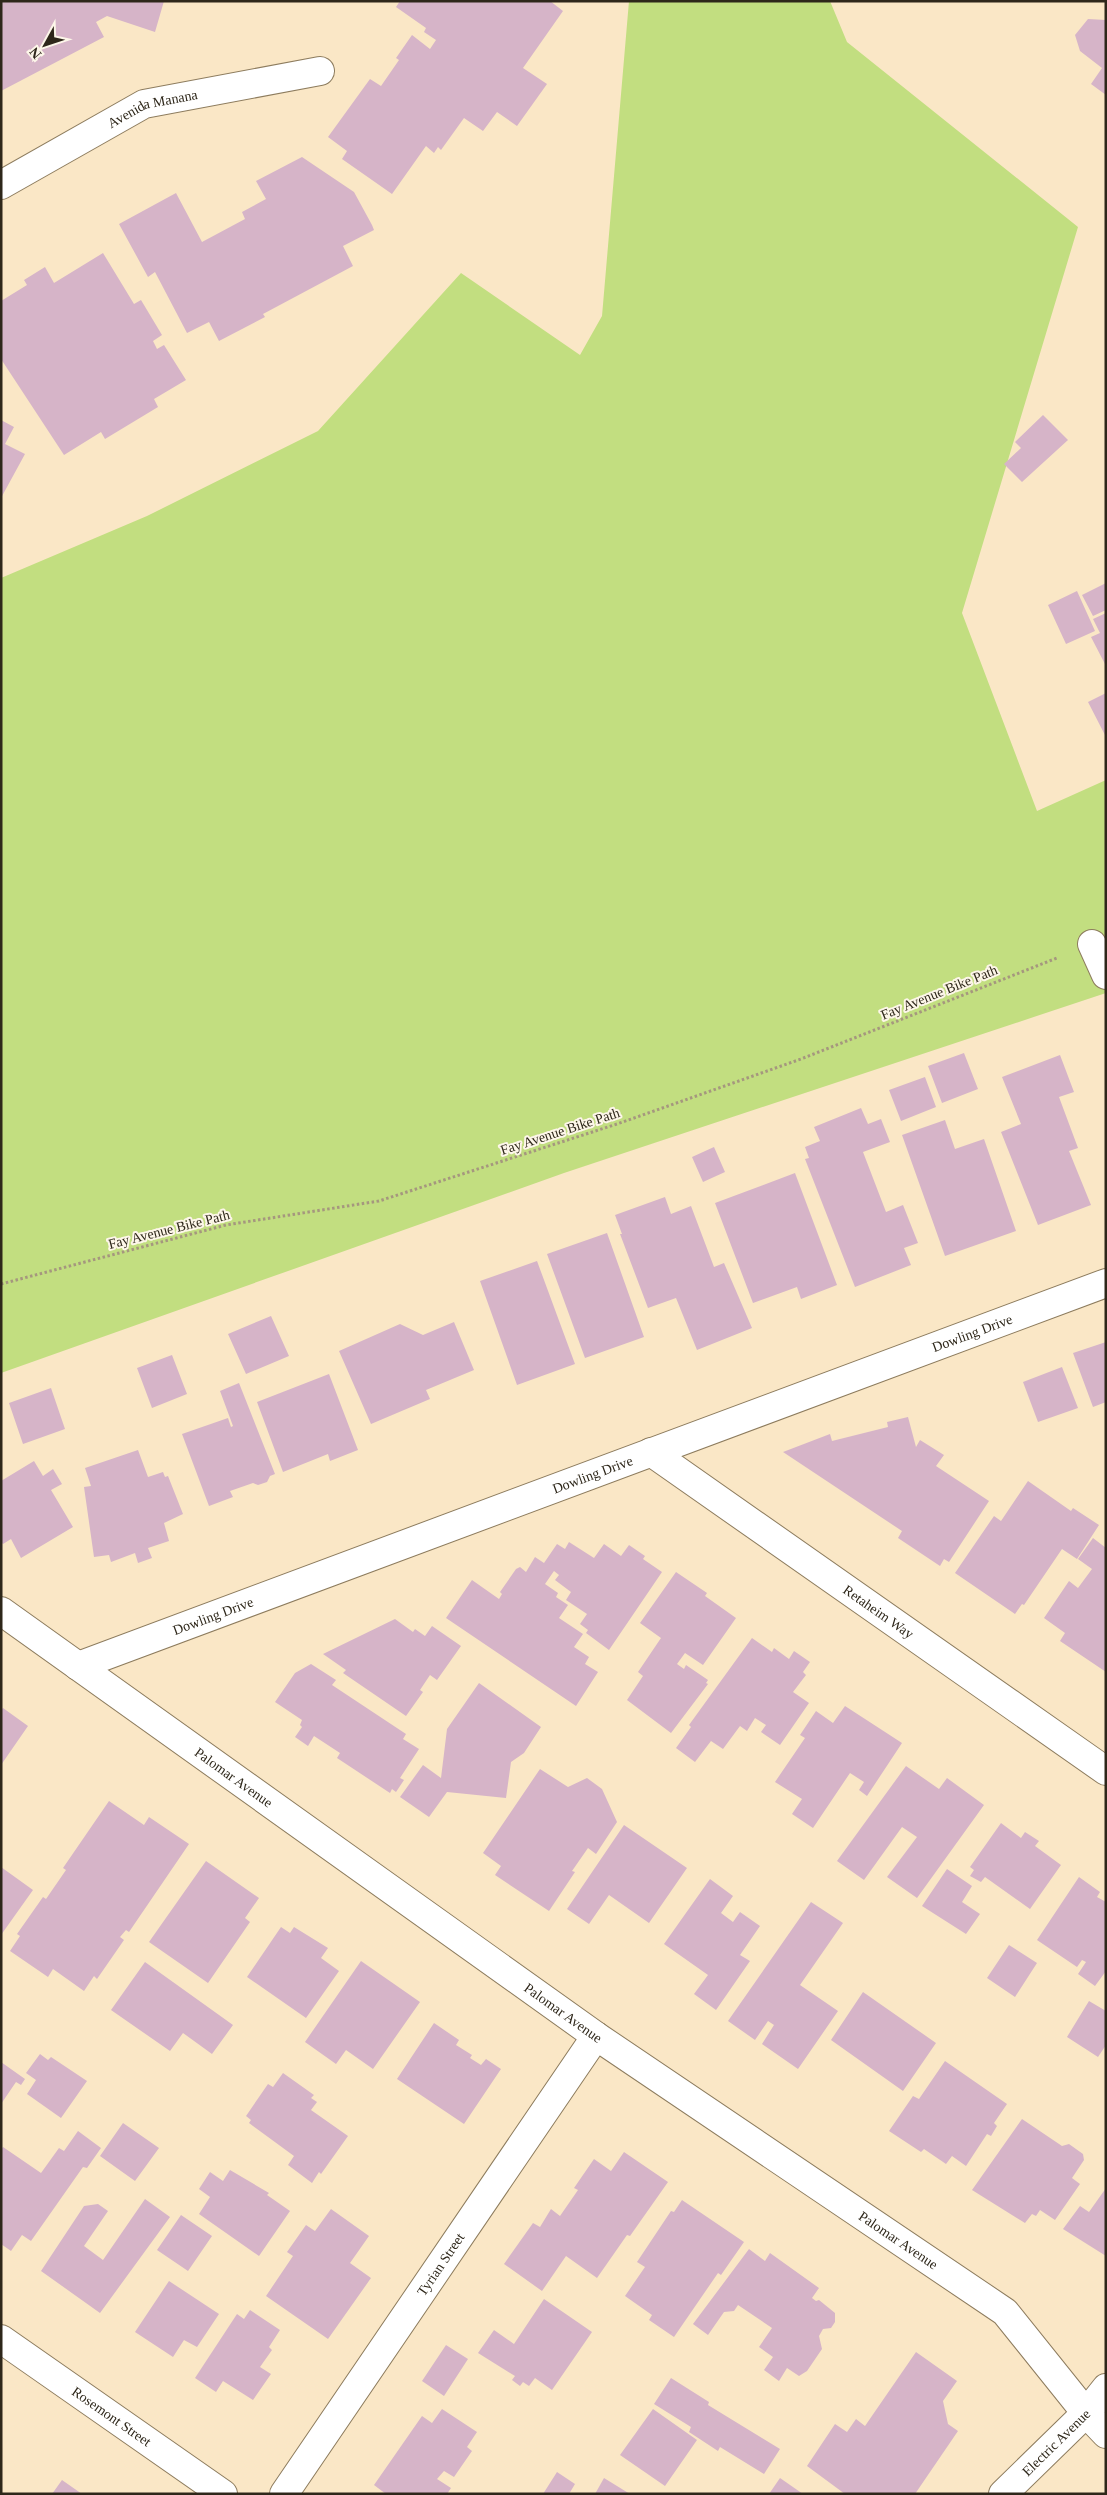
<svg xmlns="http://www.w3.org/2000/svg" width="1107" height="2495" viewBox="0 0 1107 2495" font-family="'Times New Roman',serif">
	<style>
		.green { fill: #c2de80 }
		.building { fill: #d6b4c8 }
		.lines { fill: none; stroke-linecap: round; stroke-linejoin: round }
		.minor-casing { stroke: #8d7c5e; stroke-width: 30 }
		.path { stroke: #a5977e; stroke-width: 3; stroke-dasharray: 2.5 2.5; stroke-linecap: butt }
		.minor { stroke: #fff; stroke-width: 28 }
		.labels { text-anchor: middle; stroke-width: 4; stroke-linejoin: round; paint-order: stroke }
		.street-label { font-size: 14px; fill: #2e271a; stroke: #fdf6e9 }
	</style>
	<rect width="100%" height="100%" fill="#fae7c6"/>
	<!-- green -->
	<path class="green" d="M629 1H830L847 42 1078 227 962 613 1037 811 1106 780V993L564 1173 1 1373V578L147 516 318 431 461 273 580 355 602 316Z"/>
	<!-- building -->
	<path class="building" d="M1 1H164L155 32 107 16 96 22 104 37 1 91Z
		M400 1H550L563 11 523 68 547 84 517 126 497 112 483 131 464 118 441 150 438 147 434 153 426 146 392 194 342 159 347 151 328 137 370 79 381 86 399 60 396 58 412 35 430 49 436 40 424 32 426 28 396 7Z
		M1088 19 1106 20V95L1091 84 1102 68 1080 51 1075 35Z
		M302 157 354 192 372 225 374 230 343 246 353 266 263 314 265 317 219 341 209 322 187 333 155 272 148 277 119 224 176 193 202 242 245 219 242 212 266 199 256 181Z
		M103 253 134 304 141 300 162 335 153 341 157 349 164 345 186 380 154 399 158 407 105 439 101 432 64 455 1 359V301L27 285 24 280 45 267 54 283Z
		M1043 415 1068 440 1022 482 1004 464 1021 448 1015 442Z
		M1 420 14 427 5 444 25 454 1 498Z
		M1106 583V610L1093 616 1082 595Z
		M1077 591 1095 631 1066 644 1048 605Z
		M1106 613V666L1091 637 1100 633 1093 619Z
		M1106 693V737L1088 702Z
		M964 1053 978 1089 942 1103 928 1066Z
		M1060 1055 1074 1092 1059 1097 1078 1148 1069 1151 1091 1205 1038 1225 1001 1132 1021 1124 1002 1077Z
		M925 1077 936 1107 901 1121 889 1090Z
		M861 1108 868 1124 881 1119 890 1142 863 1152 886 1212 903 1205 918 1243 904 1248 911 1265 855 1287 805 1159 809 1158 805 1147 820 1141 814 1127Z
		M945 1120 955 1149 984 1139 1016 1231 945 1256 902 1135Z
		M714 1147 725 1172 703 1182 692 1157Z
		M795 1173 837 1285 801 1299 797 1287 753 1303 715 1203Z
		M665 1197 671 1214 691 1206 714 1267 724 1263 752 1328 697 1350 676 1298 648 1308 620 1234H622L615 1215Z
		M607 1233 644 1337 585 1358 547 1254Z
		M537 1261 575 1364 517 1385 480 1281Z
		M271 1316 289 1356 246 1374 228 1334Z
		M454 1322 474 1370 426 1390 430 1399 371 1424 339 1351 400 1324 423 1335Z
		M1106 1342V1402L1093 1407 1073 1353Z
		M172 1355 187 1394 152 1408 137 1368Z
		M1062 1367 1078 1408 1038 1422 1023 1382Z
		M329 1374 358 1450 330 1461 328 1454 283 1472 257 1402Z
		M239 1383 275 1474 270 1476 267 1482 258 1485 253 1483 230 1491 233 1497 209 1506 182 1434 228 1418 231 1427 233 1426 220 1391Z
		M51 1388 65 1429 23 1444 9 1403Z
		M908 1417 916 1447 920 1440 944 1455 936 1466 989 1501 949 1562 944 1559 940 1566 898 1538 902 1531 783 1452 830 1434 832 1441 888 1427 887 1422Z
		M138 1450 148 1477 163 1472 165 1477 168 1476 183 1514 164 1523 169 1541 148 1548 152 1558 138 1563 135 1553 111 1562 109 1555 94 1557 84 1487 91 1486 85 1468Z
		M34 1461 43 1476 53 1469 62 1484 51 1490 73 1527 21 1558 11 1539 3 1544 1 1542V1481Z
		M1028 1481 1071 1511 1073 1508 1099 1525 1077 1559 1062 1549 1024 1605 1022 1604 1015 1614 955 1573 994 1516 1001 1521Z
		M1093 1538 1106 1548V1672L1060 1641 1065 1633 1044 1618 1069 1581 1078 1588 1092 1569 1078 1559Z
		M569 1542 594 1558 604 1544 621 1556 629 1545 645 1556 643 1559 662 1572 609 1650 586 1633 588 1630 580 1624 587 1614 566 1600 571 1592 555 1580 559 1575 554 1571 545 1584 558 1593 556 1597 568 1605 559 1618 583 1634 574 1647 589 1657 585 1664 598 1672 576 1706 446 1618 472 1580 499 1599 502 1594 500 1592 516 1569 520 1567 526 1572 535 1557 544 1563 557 1544 565 1549Z
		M676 1572 707 1593 705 1596 736 1618 703 1665 685 1653 677 1664 684 1669 686 1665 708 1680 706 1683 708 1684 671 1733 627 1700 643 1676 638 1672 661 1638 640 1623Z
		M395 1619 413 1632 415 1629 425 1636 432 1626 461 1646 437 1680 430 1675 420 1690 423 1692 406 1716 343 1673 346 1670 323 1654Z
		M752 1638 772 1652 774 1648 789 1659 794 1651 810 1662 803 1672 806 1675 793 1692 809 1703 780 1745 761 1732 766 1725 755 1718 747 1731 740 1726 723 1749 711 1741 695 1762 676 1748 691 1727 689 1725Z
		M311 1664 336 1680 332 1685 406 1734 403 1739 419 1749 400 1778 404 1780 396 1792 392 1789 390 1793 337 1758 340 1753 314 1736 308 1746 295 1737 302 1727 300 1725 302 1720 275 1702 295 1673Z
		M479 1683 541 1727 524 1753 511 1762 506 1798 447 1792 429 1817 400 1797 423 1765 441 1778 447 1729Z
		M845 1706 902 1743 867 1796 859 1790 864 1782 850 1773 813 1828 792 1814 802 1799 775 1782 805 1738 800 1735 816 1711 833 1723Z
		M3 1708 28 1726 1 1765V1710Z
		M906 1766 939 1789 947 1778 984 1805 917 1898 887 1877 917 1837 902 1827 864 1880 837 1861Z
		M540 1769 568 1787 587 1778 602 1789 617 1822 596 1854 588 1848 572 1871 575 1872 549 1911 495 1875 501 1866 483 1853Z
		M109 1801 144 1825 149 1817 189 1844 129 1932 126 1930 120 1937 124 1940 97 1979 94 1976 84 1991 53 1969 48 1977 10 1951 20 1936 17 1934 43 1897 46 1899 66 1870 63 1868Z
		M1001 1823 1021 1838 1025 1832 1039 1841 1035 1846 1061 1865 1030 1909 985 1877 981 1882 970 1876 974 1870 970 1867Z
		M624 1825 687 1868 649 1923 609 1895 589 1924 567 1909Z
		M206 1861 259 1898 245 1918 250 1922 208 1983 149 1942Z
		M1 1867 33 1890 1 1935Z
		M947 1869 972 1886 962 1902 980 1914 966 1934 922 1906Z
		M1079 1877 1100 1892 1097 1897 1106 1902V1971L1095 1986 1078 1974 1086 1962 1082 1960 1077 1967 1037 1940Z
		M710 1879 733 1896 721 1913 733 1922 740 1912 760 1926 740 1955 750 1961 716 2010 694 1994 708 1975 664 1944Z
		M811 1902 843 1923 800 1985 838 2011 798 2069 762 2044 774 2025 768 2021 755 2040 728 2021Z
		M281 1927 290 1933 294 1927 328 1948 321 1958 339 1971 306 2018 247 1977Z
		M1009 1945 1037 1963 1015 1997 987 1978Z
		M361 1961 420 2002 373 2069 346 2050 336 2064 305 2042Z
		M145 1962 233 2025 212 2054 183 2033 170 2051 111 2010Z
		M863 1992 936 2043 903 2091 831 2040Z
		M1089 2001 1106 2011V2045L1098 2057 1067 2037Z
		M434 2023 459 2040 456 2045 472 2055 470 2058 481 2065 486 2059 501 2069 464 2124 397 2079Z
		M40 2054 48 2060 51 2057 87 2081 61 2118 27 2094 36 2080 26 2073Z
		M945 2061 1007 2104 994 2123 997 2126 991 2136 987 2134 966 2166 952 2156 946 2164 924 2149 921 2152 889 2131 913 2096 919 2099Z
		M1 2062 25 2079 21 2085 16 2082 1 2104Z
		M283 2073 314 2095 311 2098 317 2102 311 2110 348 2136 321 2174 319 2172 312 2183 288 2165 294 2156 249 2123 251 2120 246 2116 268 2084 273 2087Z
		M1022 2119 1062 2146 1069 2144 1083 2154 1084 2160 1072 2178 1080 2184 1055 2220 1040 2210 1036 2216 1032 2214 1025 2223 972 2190Z
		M123 2123 159 2148 135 2181 100 2156Z
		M78 2131 101 2148 87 2168 83 2167 31 2241 22 2235 11 2251 1 2244V2150L3 2147 41 2173 59 2148 64 2151Z
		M624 2152 668 2182 630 2236 627 2235 597 2278 566 2256 542 2291 504 2264 533 2223 540 2227 551 2209 560 2216 578 2190 574 2188 594 2159 611 2171Z
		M230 2170 269 2193 267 2195 290 2211 259 2256 199 2214 210 2197 199 2189 210 2172 223 2181Z
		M1106 2188V2256L1063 2229 1080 2206 1089 2212Z
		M145 2199 170 2217 100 2313 41 2271 84 2206 98 2204 108 2211 84 2246 103 2260Z
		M682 2200 744 2242 721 2275 718 2273 674 2337 649 2320 652 2315 625 2296 645 2267 637 2262 671 2211 674 2212Z
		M331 2209 369 2236 350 2263 371 2278 328 2339 266 2296 293 2256 287 2252 306 2225 315 2231Z
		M181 2215 212 2236 188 2271 157 2250Z
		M749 2249 765 2261 770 2253 819 2288 812 2298 816 2301 819 2300 835 2313V2322L831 2328 823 2329 819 2336 822 2349 807 2371 799 2376 787 2368 779 2381 764 2370 773 2357 759 2347 772 2328 738 2305 734 2311 724 2312 708 2335 693 2324Z
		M169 2281 219 2314 197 2347 184 2340 173 2357 135 2332Z
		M544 2299 592 2332 552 2390 535 2378 529 2386 523 2382 520 2386 512 2380 515 2376 478 2353 494 2330 514 2344Z
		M250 2310 280 2330 269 2347 272 2350 260 2367 271 2374 253 2400 223 2381 216 2392 195 2378 237 2314 244 2319Z
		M446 2345 468 2359 444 2396 422 2381Z
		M916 2352 957 2381 943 2401 948 2424 958 2431 915 2494H845L807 2466 835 2424 847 2432 856 2419 865 2426Z
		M671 2378 709 2402 708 2405 780 2449 764 2474 720 2447 718 2451 689 2432 691 2427 654 2404Z
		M442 2409 477 2432 467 2447 472 2451 454 2477 444 2471 437 2479 451 2488 447 2494H386L374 2485 422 2416 432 2423Z
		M653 2409 697 2440 665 2486 620 2455Z
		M557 2472 575 2484 569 2494H543Z
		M604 2478 630 2494H595Z
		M780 2478 803 2494H769Z
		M62 2480 82 2494H52Z"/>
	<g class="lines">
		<!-- minor casing -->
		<g class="minor-casing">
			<g id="minor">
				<path id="s1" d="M1 185 144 104 320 71"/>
				<path d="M1092 944 1106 975"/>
				<path id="s2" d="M651 1452 1106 1771"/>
				<path id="s3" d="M1 1611 596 2036 1005 2312 1086 2413 1106 2434"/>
				<path id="s4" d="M78 1666 1106 1283"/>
				<path id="s5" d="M1 2339 223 2494"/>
				<path id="s6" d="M284 2494 596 2036"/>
				<path id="s7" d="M1003 2494 1086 2413 1106 2388"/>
			</g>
		</g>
		<!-- path -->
		<path class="path" d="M1 1284 226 1225 379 1201 617 1124 801 1059 1057 958"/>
		<!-- minor -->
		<use href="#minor" class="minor"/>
	</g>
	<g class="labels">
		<!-- street labels -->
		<g class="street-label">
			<text dy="5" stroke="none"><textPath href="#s1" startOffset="171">Avenida Manana</textPath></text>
			<text transform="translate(939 992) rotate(-22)" y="5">Fay Avenue Bike Path</text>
			<text transform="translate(560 1131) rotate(-18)" y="5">Fay Avenue Bike Path</text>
			<text transform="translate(169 1229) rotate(-14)" y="5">Fay Avenue Bike Path</text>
			<text dy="5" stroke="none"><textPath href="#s4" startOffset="954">Dowling Drive</textPath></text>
			<text dy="5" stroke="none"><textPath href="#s4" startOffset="549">Dowling Drive</textPath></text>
			<text dy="5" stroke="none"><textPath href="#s2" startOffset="278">Retaheim Way</textPath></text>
			<text dy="5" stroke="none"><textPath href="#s4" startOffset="144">Dowling Drive</textPath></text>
			<text dy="5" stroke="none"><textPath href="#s3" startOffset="286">Palomar Avenue</textPath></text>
			<text dy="5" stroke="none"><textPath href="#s3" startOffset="691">Palomar Avenue</textPath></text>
			<text dy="5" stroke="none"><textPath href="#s3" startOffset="1096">Palomar Avenue</textPath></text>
			<text dy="5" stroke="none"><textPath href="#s6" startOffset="278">Tyrian Street</textPath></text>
			<text dy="5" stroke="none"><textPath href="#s5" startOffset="135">Rosemont Street</textPath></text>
			<text dy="5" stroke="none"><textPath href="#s7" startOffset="74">Electric Avenue</textPath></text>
		</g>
	</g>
	<!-- border -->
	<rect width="1107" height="2495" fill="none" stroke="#2e271a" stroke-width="5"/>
	<!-- north arrow -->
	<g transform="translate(45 45) rotate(230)" stroke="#fdf6e9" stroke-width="4" paint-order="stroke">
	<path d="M0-4L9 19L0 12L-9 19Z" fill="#2e271a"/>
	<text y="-8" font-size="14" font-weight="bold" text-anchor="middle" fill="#2e271a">N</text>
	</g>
</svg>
